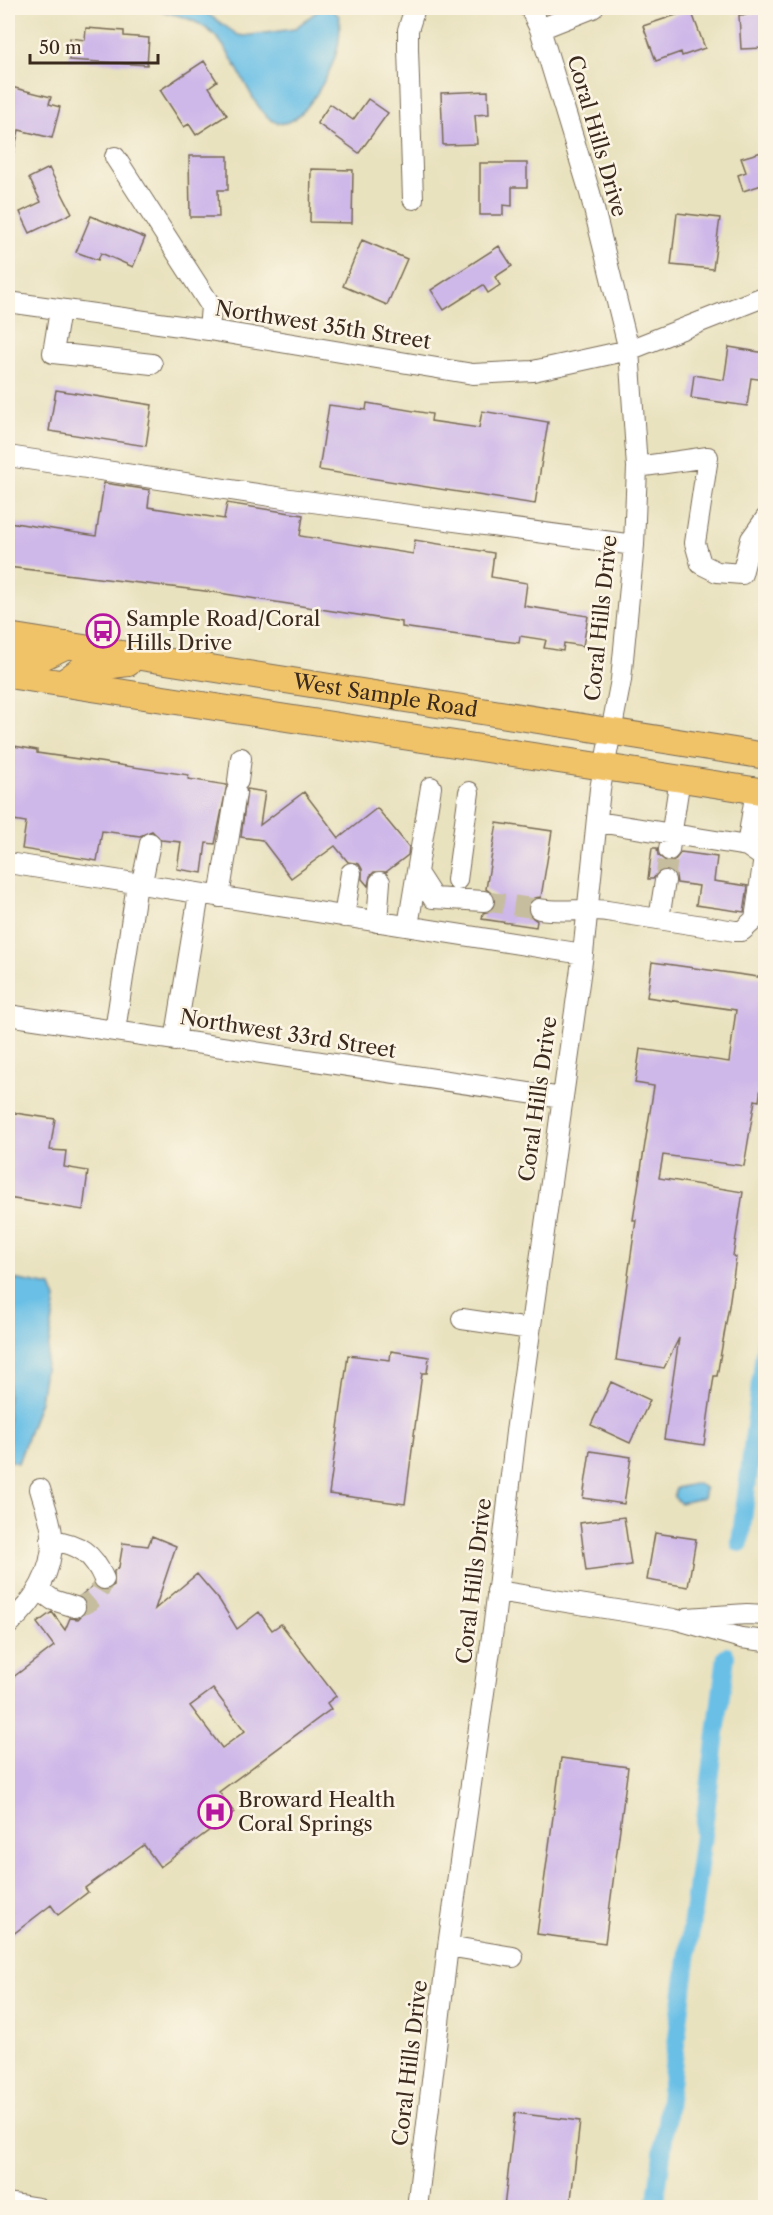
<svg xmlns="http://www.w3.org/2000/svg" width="773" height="2215" viewBox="0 0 773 2215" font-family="'Libre Caslon Text',serif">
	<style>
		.water { fill: #69bfe6; stroke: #527482; stroke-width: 1.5 }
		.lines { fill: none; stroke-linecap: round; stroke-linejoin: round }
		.canal { stroke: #69bfe6; stroke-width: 18 }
		.building { fill: #ceb7e9; fill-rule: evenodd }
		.minor-tunnel { stroke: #c6bd9f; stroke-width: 20; stroke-dasharray: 20 10; stroke-linecap: butt }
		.minor-casing { stroke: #786a56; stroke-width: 22 }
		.major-casing { stroke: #786a56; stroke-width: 28 }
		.minor { stroke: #fff; stroke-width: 20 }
		.major { stroke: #f1c369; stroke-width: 26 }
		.labels { text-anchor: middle; stroke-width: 5; stroke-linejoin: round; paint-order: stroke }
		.street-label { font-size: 21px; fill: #3b2a1e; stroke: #fcf5e5 }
		.poi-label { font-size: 21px; fill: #3b2a1e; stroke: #fcf5e5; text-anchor: start }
	</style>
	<rect width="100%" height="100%" fill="#fcf5e5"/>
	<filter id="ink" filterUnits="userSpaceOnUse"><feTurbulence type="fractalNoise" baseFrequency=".0167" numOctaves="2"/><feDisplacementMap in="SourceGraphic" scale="12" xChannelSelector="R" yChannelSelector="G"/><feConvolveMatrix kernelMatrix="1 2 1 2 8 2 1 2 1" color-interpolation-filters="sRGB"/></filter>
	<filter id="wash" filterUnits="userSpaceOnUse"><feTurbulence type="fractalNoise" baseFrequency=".008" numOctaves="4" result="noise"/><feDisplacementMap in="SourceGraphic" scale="24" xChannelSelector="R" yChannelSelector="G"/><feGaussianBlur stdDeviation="1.35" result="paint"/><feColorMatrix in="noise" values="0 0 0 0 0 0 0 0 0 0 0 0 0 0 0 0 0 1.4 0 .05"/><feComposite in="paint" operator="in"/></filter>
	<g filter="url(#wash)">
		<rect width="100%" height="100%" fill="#e9e2bf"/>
		<!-- water -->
		<path class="water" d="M148 8H199L238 35 244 36 294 29 320 9 330 8 339 16C343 46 332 69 317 93 266 172 251 76 218 39 200 18 173 14 148 8Z
			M8 1278 51 1286 56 1299 40 1401 18 1463 8 1460Z
			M698 1483 705 1489 703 1498 680 1503 674 1497 676 1488Z"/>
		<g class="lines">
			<!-- canal -->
			<path class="canal" d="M740 1543 766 1338
				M655 2208 726 1656"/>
		</g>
		<g id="blocks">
			<!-- building -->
			<path class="building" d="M691 10 705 48 682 56 681 52 656 61 643 26Z
				M765 13V48L741 49 739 15Z
				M86 28 124 31V36L149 38 147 65 69 60 70 38 85 40Z
				M204 61 217 81 209 87 227 115 196 135 189 124 184 127 160 90Z
				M11 87 51 97 49 104 60 107 52 138 19 130 12 158 8 157V103Z
				M488 91 489 114 475 115 477 144 443 145 441 93Z
				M368 99 388 113 359 153 317 123 330 104 353 120Z
				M765 151V184L743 191 738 175 746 172 741 158Z
				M189 156H228V190H218L219 217H190Z
				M480 163H527V187H512V206L503 205V215H480Z
				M49 168 72 213 30 233 20 212 41 202 29 178Z
				M311 169 353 170 352 223 310 222Z
				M677 213 720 218 713 269 671 265Z
				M91 216 145 238 133 267 101 253 98 260 76 252Z
				M362 240 407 259 387 305 343 286Z
				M499 246 512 266 495 277 500 285 488 293 483 285 444 310 431 290Z
				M729 347 765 353V380L751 378 747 406 691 398 694 375 724 380Z
				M56 390 152 405 146 446 49 431Z
				M367 403 432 414 431 421 479 428 482 411 548 422 535 504 319 470 329 405 366 410Z
				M104 483 150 490 148 507 224 519 227 503 303 515 300 536 413 554 415 540 494 553 491 577 527 583 524 606 588 616 583 646 564 643 563 651 544 648 546 640 520 636 519 643 444 633 402 627V622L213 592 8 567V522L96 536Z
				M8 745 37 750V753L189 775 188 779 227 785 215 844 206 843 202 873 177 869 181 842 161 840 152 831 140 836 102 831 97 861 22 849 26 822 8 819Z
				M247 789 265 792 260 825 304 792 339 838 377 808 409 847 408 855 386 872H374L370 876 368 886 362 879V869L359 864 348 862 335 846 291 878 262 840 241 837Z
				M497 823 552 831 541 897 534 898 527 907 528 914 537 921 536 927 482 919 483 913 490 911 496 902 494 895 486 889Z
				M652 848H657L658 855 667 862 674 861 681 852 717 857 714 881 748 886 744 912 696 905 699 886 677 883 676 876 667 869 660 870 653 879H648Z
				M652 962 765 978V1058L759 1101 755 1100 744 1166 663 1155 659 1178 743 1192 733 1256 736 1257 729 1306 717 1376H714L704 1445 664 1439 679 1338 664 1368 616 1360 636 1220H633L654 1086 635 1083 640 1049 729 1062 736 1010 647 997Z
				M8 1112 55 1119 50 1150 66 1151 64 1167 88 1171 83 1210 8 1198Z
				M391 1351 429 1357 427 1373H422L405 1504 329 1494 348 1355 390 1360Z
				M611 1382 650 1400 630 1443 591 1425Z
				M590 1451 631 1457 624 1504 583 1498Z
				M624 1517 631 1565 586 1571 580 1523Z
				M655 1533 696 1539 688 1587 647 1580Z
				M152 1536 176 1546 155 1609 197 1574 220 1601 237 1629 259 1612 272 1630 281 1624 336 1696 327 1703 331 1709 219 1792 234 1812 160 1867 144 1845 85 1888 88 1892 58 1915 51 1905 8 1938V1681L54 1646 37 1623 52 1612 65 1630 70 1618 78 1619 86 1611 87 1604 80 1596 94 1585 104 1591 114 1585V1571L119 1567 123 1543 148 1546ZM213 1689 245 1731 222 1748 190 1706Z
				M561 1758 628 1767 605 1943 537 1934Z
				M515 2113 580 2121 570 2208H504Z"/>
		</g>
	</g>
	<g filter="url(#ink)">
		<use href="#blocks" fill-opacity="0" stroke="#786a56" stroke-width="1.5"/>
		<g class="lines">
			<!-- minor-tunnel -->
			<path class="minor-tunnel" d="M665 881 669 850
				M484 901 539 909
				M75 1607C91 1604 100 1595 104 1579"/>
			<!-- minor casing -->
			<g class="minor-casing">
				<path id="minor" d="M540 29 593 8
					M115 157 211 306 209 330
					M413 199 408 49V30L415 8
					M8 302 209 330 473 374 533 371 629 350 766 296
					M60 310 53 353 152 364
					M8 456 290 499 634 545
					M637 467 708 457 695 543 701 564 717 572 742 574 751 539 766 518
					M238 781 241 758
					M747 846 756 790
					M669 850 680 778
					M8 863 583 954
					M417 873 433 898 484 901
					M457 880 469 792
					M219 897 236 793
					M539 909C563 913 584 908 607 911L735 931H742L755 919 763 864V857L747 846 598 822
					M344 917 351 873
					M659 919 665 881
					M377 922 380 882
					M408 926 431 787
					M8 1015 562 1098
					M115 1031 137 884 143 877 150 843
					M175 1041 199 894
					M462 1319 530 1329
					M51 1540C79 1544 93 1553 104 1579
					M39 1590 53 1600 75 1607
					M497 1591 674 1619 741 1638 766 1641
					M687 1618 747 1614 766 1615
					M8 1625C34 1602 54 1572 52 1535 51 1520 44 1503 40 1489
					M448 1946 513 1957
					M8 2203 39 2208
					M417 2208 448 1946 494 1622 516 1432 583 954 600 789 621 680 634 545 637 467 629 350 590 193 540 29 530 8"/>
			</g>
			<!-- major casing -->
			<g class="major-casing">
				<g id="major">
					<path id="s1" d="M8 636 766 756"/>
					<path d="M8 657 36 660 67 645"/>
					<path d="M8 675 766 792"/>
					<path d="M63 683 82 669 128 663"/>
				</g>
			</g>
			<!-- minor -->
			<use href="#minor" class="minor"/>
			<!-- major -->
			<use href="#major" class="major"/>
		</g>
	</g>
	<!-- icons -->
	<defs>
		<g id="bus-ring" transform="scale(1.725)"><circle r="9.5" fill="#fcf5e5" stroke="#b5179e" stroke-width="1.5"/><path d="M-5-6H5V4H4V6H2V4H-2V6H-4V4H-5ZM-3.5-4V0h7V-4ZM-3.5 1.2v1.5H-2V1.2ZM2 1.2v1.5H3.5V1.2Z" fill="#b5179e"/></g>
		<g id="hospital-ring" transform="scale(1.725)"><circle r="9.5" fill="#fcf5e5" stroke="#b5179e" stroke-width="1.5"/><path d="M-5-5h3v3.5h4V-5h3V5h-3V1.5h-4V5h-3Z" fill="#b5179e"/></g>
	</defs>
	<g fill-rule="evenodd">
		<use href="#bus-ring" x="103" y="631"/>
		<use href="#hospital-ring" x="215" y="1812"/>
	</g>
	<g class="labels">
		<!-- street labels -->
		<g class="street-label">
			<text transform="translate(597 136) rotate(74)" y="7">Coral Hills Drive</text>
			<text transform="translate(323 325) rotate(9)" y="7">Northwest 35th Street</text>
			<text transform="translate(601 618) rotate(-84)" y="7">Coral Hills Drive</text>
			<text dy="7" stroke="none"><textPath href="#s1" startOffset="382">West Sample Road</textPath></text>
			<text transform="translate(288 1034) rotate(9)" y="7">Northwest 33rd Street</text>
			<text transform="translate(538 1099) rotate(-82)" y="7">Coral Hills Drive</text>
			<text transform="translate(474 1581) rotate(-83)" y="7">Coral Hills Drive</text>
			<text transform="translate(410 2063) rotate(-83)" y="7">Coral Hills Drive</text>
		</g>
		<!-- poi labels -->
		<g class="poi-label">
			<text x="126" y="626">Sample Road/Coral<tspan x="126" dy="24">Hills Drive</tspan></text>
			<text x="238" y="1807">Broward Health<tspan x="238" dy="24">Coral Springs</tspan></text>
		</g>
	</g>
	<!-- margin -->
	<rect width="773" height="2215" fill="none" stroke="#fcf5e5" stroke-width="30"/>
	<!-- scale -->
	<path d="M30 54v9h128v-9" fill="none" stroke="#3b2a1e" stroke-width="3"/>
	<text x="39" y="54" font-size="18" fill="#3b2a1e" stroke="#fcf5e5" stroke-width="4.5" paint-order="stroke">50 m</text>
</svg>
